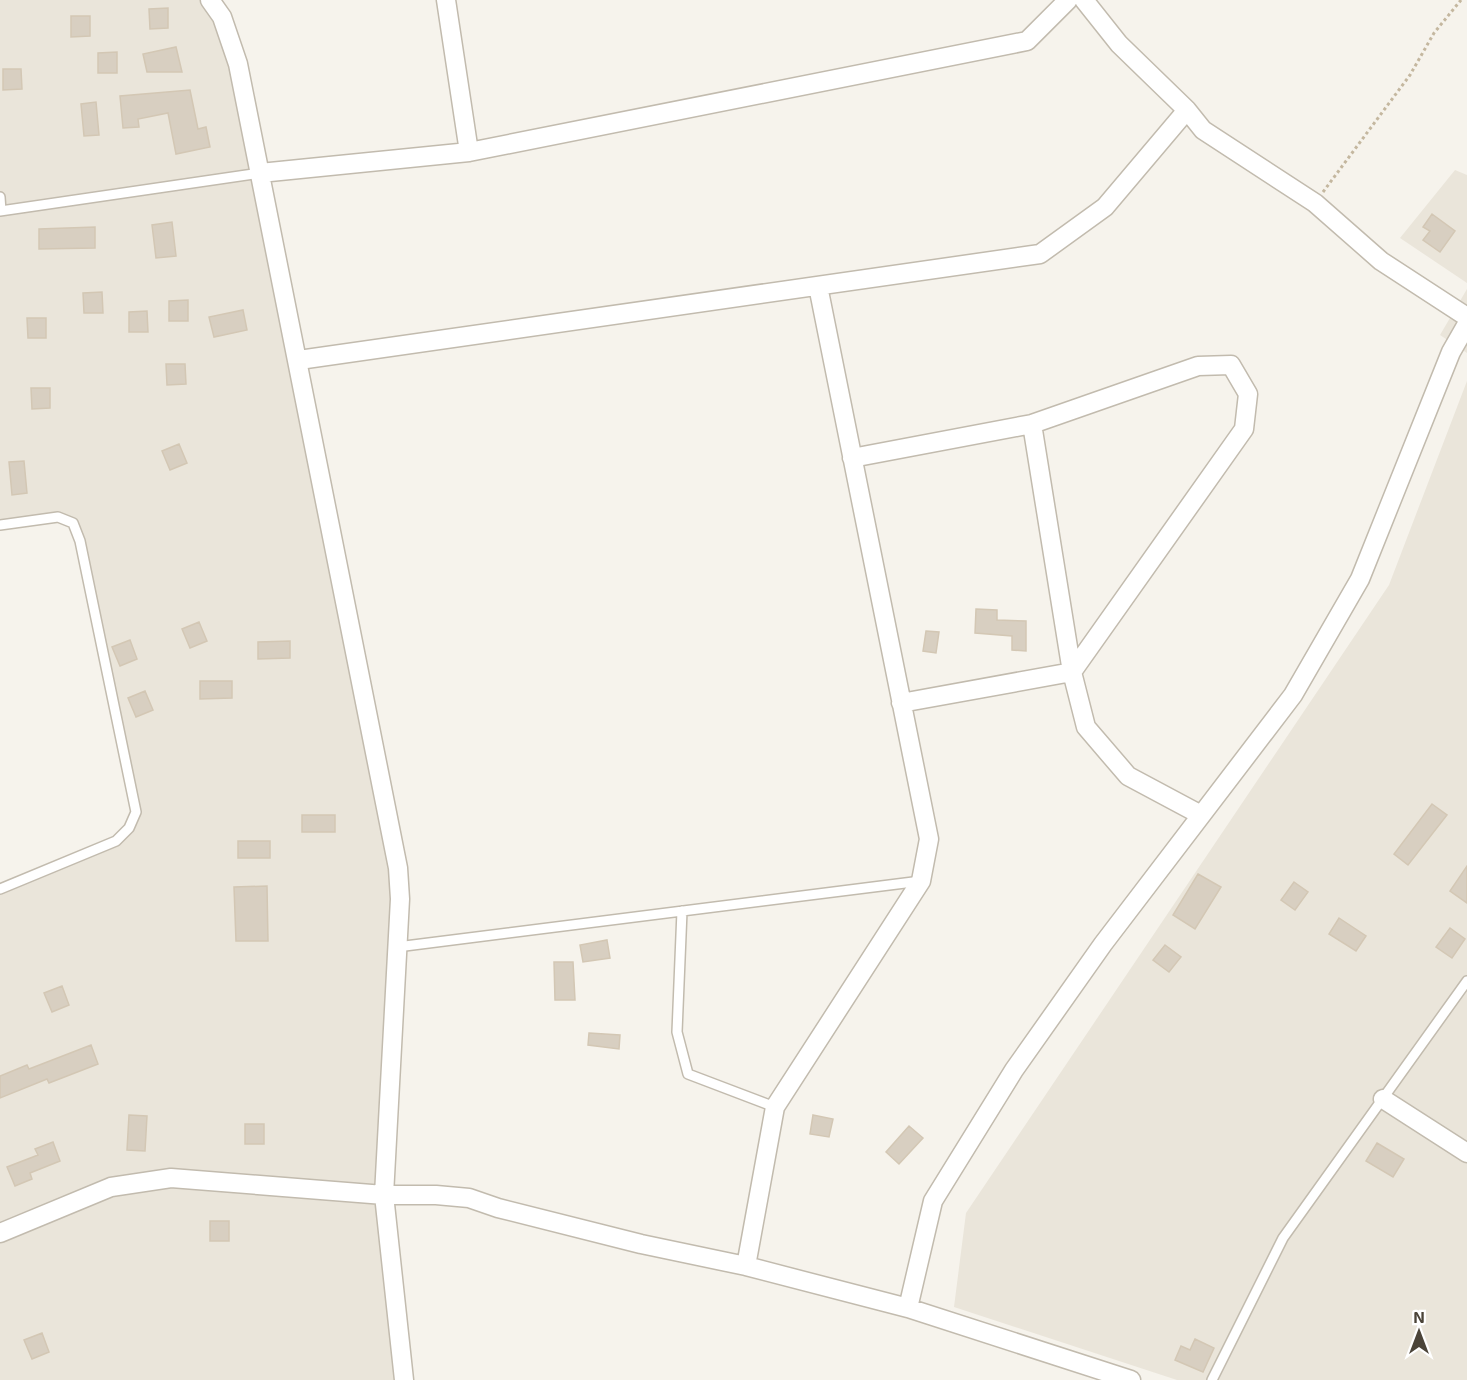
<svg xmlns="http://www.w3.org/2000/svg" width="1467" height="1380" viewBox="0 0 1467 1380" font-family="'Exo 2',sans-serif">
	<style>
		.residential { fill: #eae5da }
		.building { fill: #d8cfc1; stroke: #d3c7b4; stroke-width: 1.5 }
		.lines { fill: none; stroke-linecap: round; stroke-linejoin: round }
		.lane-casing { stroke: #c2bbae; stroke-width: 12 }
		.street-casing { stroke: #c2bbae; stroke-width: 21 }
		.path { stroke: #c4b79f; stroke-width: 3; stroke-dasharray: 3 3; stroke-linecap: butt }
		.lane { stroke: #fff; stroke-width: 9 }
		.street { stroke: #fff; stroke-width: 18 }
	</style>
	<rect width="100%" height="100%" fill="#f6f3ec"/>
	<!-- residential -->
	<path class="residential" d="M0 0H210L222 17 398 868 385 1161 404 1380H0V889L116 841 136 812 73 523 58 517 0 525Z
		M1455 170 1467 175V283L1400 238Z
		M1467 289V353L1440 335Z
		M1467 381V1380H1177L954 1307 966 1213 1389 585Z"/>
	<!-- building -->
	<path class="building" d="M168 8V28L150 29 149 9Z
		M71 16H90V36L71 37Z
		M176 47 182 72H147L143 54Z
		M117 52V73H98V53Z
		M3 69H21L22 89 3 90Z
		M190 90 198 129 206 127 210 147 176 154 168 113 138 119 139 127 123 128 120 96Z
		M96 102 99 135 84 136 81 104Z
		M1432 214 1455 231 1440 252 1423 240 1430 231 1423 227Z
		M172 222 176 256 156 258 152 225Z
		M95 227V248L39 249V229Z
		M102 292 103 313H84L83 293Z
		M188 300V321H169V301Z
		M243 310 247 330 214 337 209 317Z
		M147 311 148 332H129V312Z
		M27 318H46V338H28Z
		M166 364H185L186 384 167 385Z
		M31 388H50V408L32 409Z
		M179 444 187 463 170 470 162 451Z
		M24 461 27 493 12 495 9 462Z
		M976 609 997 610V620L1026 621V651L1012 650V636L975 633Z
		M199 622 207 641 190 648 182 629Z
		M926 631 939 632 936 653 923 651Z
		M130 640 137 659 120 666 112 647Z
		M290 641V658L258 659V642Z
		M200 681H232V698L200 699Z
		M145 691 153 710 136 717 128 698Z
		M1432 804 1447 815 1408 865 1394 854Z
		M302 815H335V832H302Z
		M238 841H270V858H238Z
		M1467 866V903L1450 891Z
		M1198 874 1221 887 1195 929 1173 915Z
		M1294 882 1308 892 1295 910 1281 900Z
		M267 886 268 941H236L234 887Z
		M1339 918 1366 936 1356 951 1329 934Z
		M1450 928 1465 939 1452 958 1436 947Z
		M607 940 610 958 583 962 580 945Z
		M1165 945 1181 957 1169 972 1153 960Z
		M554 962H573L575 1000H555Z
		M62 986 69 1005 52 1012 44 993Z
		M589 1033 620 1035 619 1049 588 1045Z
		M91 1045 98 1064 49 1083 47 1079 0 1098V1076L27 1065 29 1069Z
		M129 1115 147 1116 145 1151 127 1150Z
		M813 1115 833 1119 829 1137 810 1134Z
		M245 1124H264V1144H245Z
		M909 1126 923 1138 899 1164 886 1152Z
		M53 1142 60 1161 30 1173 32 1179 15 1186 7 1167 38 1155 35 1149Z
		M1377 1143 1404 1159 1393 1177 1366 1161Z
		M210 1221H229V1241H210Z
		M42 1333 49 1352 32 1359 24 1340Z
		M1195 1339 1214 1348 1203 1372 1175 1360 1181 1346 1190 1350Z"/>
	<g class="lines">
		<!-- lane casing -->
		<g class="lane-casing">
			<path id="lane" d="M0 197 1 211
				M0 211 260 173
				M0 525 58 517 73 523 80 541 136 812 129 828 116 841 0 889
				M682 911 677 1032 688 1074 775 1107
				M397 947 921 881
				M1212 1380 1283 1238 1467 981"/>
		</g>
		<!-- street casing -->
		<g class="street-casing">
			<path id="street" d="M210 0 222 17 238 64 398 868 400 899 384 1195 404 1380
				M446 0 469 152 1027 41 1068 0
				M1084 0 1119 44 1187 110 1203 130 1315 203 1381 261 1467 317
				M260 173 469 152
				M299 360 1040 254 1105 207 1187 110
				M1032 424 1072 672 1086 727 1128 776 1201 815
				M852 458 1032 424 1198 366 1231 365 1248 394 1244 429 1072 672 901 703
				M1383 1099 1467 1153
				M0 1233 111 1187 171 1178 384 1195H436L469 1198 498 1208 641 1244 746 1266 908 1308 933 1201 1014 1070 1103 944 1293 695 1360 579 1451 352 1467 324
				M746 1266 775 1107 921 881 929 839 818 286
				M908 1308 1131 1380"/>
		</g>
		<!-- path -->
		<path class="path" d="M1323 192 1410 75 1434 33 1461 0"/>
		<!-- lane -->
		<use href="#lane" class="lane"/>
		<!-- street -->
		<use href="#street" class="street"/>
	</g>
	<!-- north arrow -->
	<g transform="translate(1419 1332)" stroke="#ffffff" stroke-width="4.5" paint-order="stroke">
	<path d="M0-4.5L10 22L0 15L-10 22Z" fill="#4b4439"/>
	<text y="-9" font-size="16" font-weight="bold" text-anchor="middle" fill="#4b4439">N</text>
	</g>
</svg>
